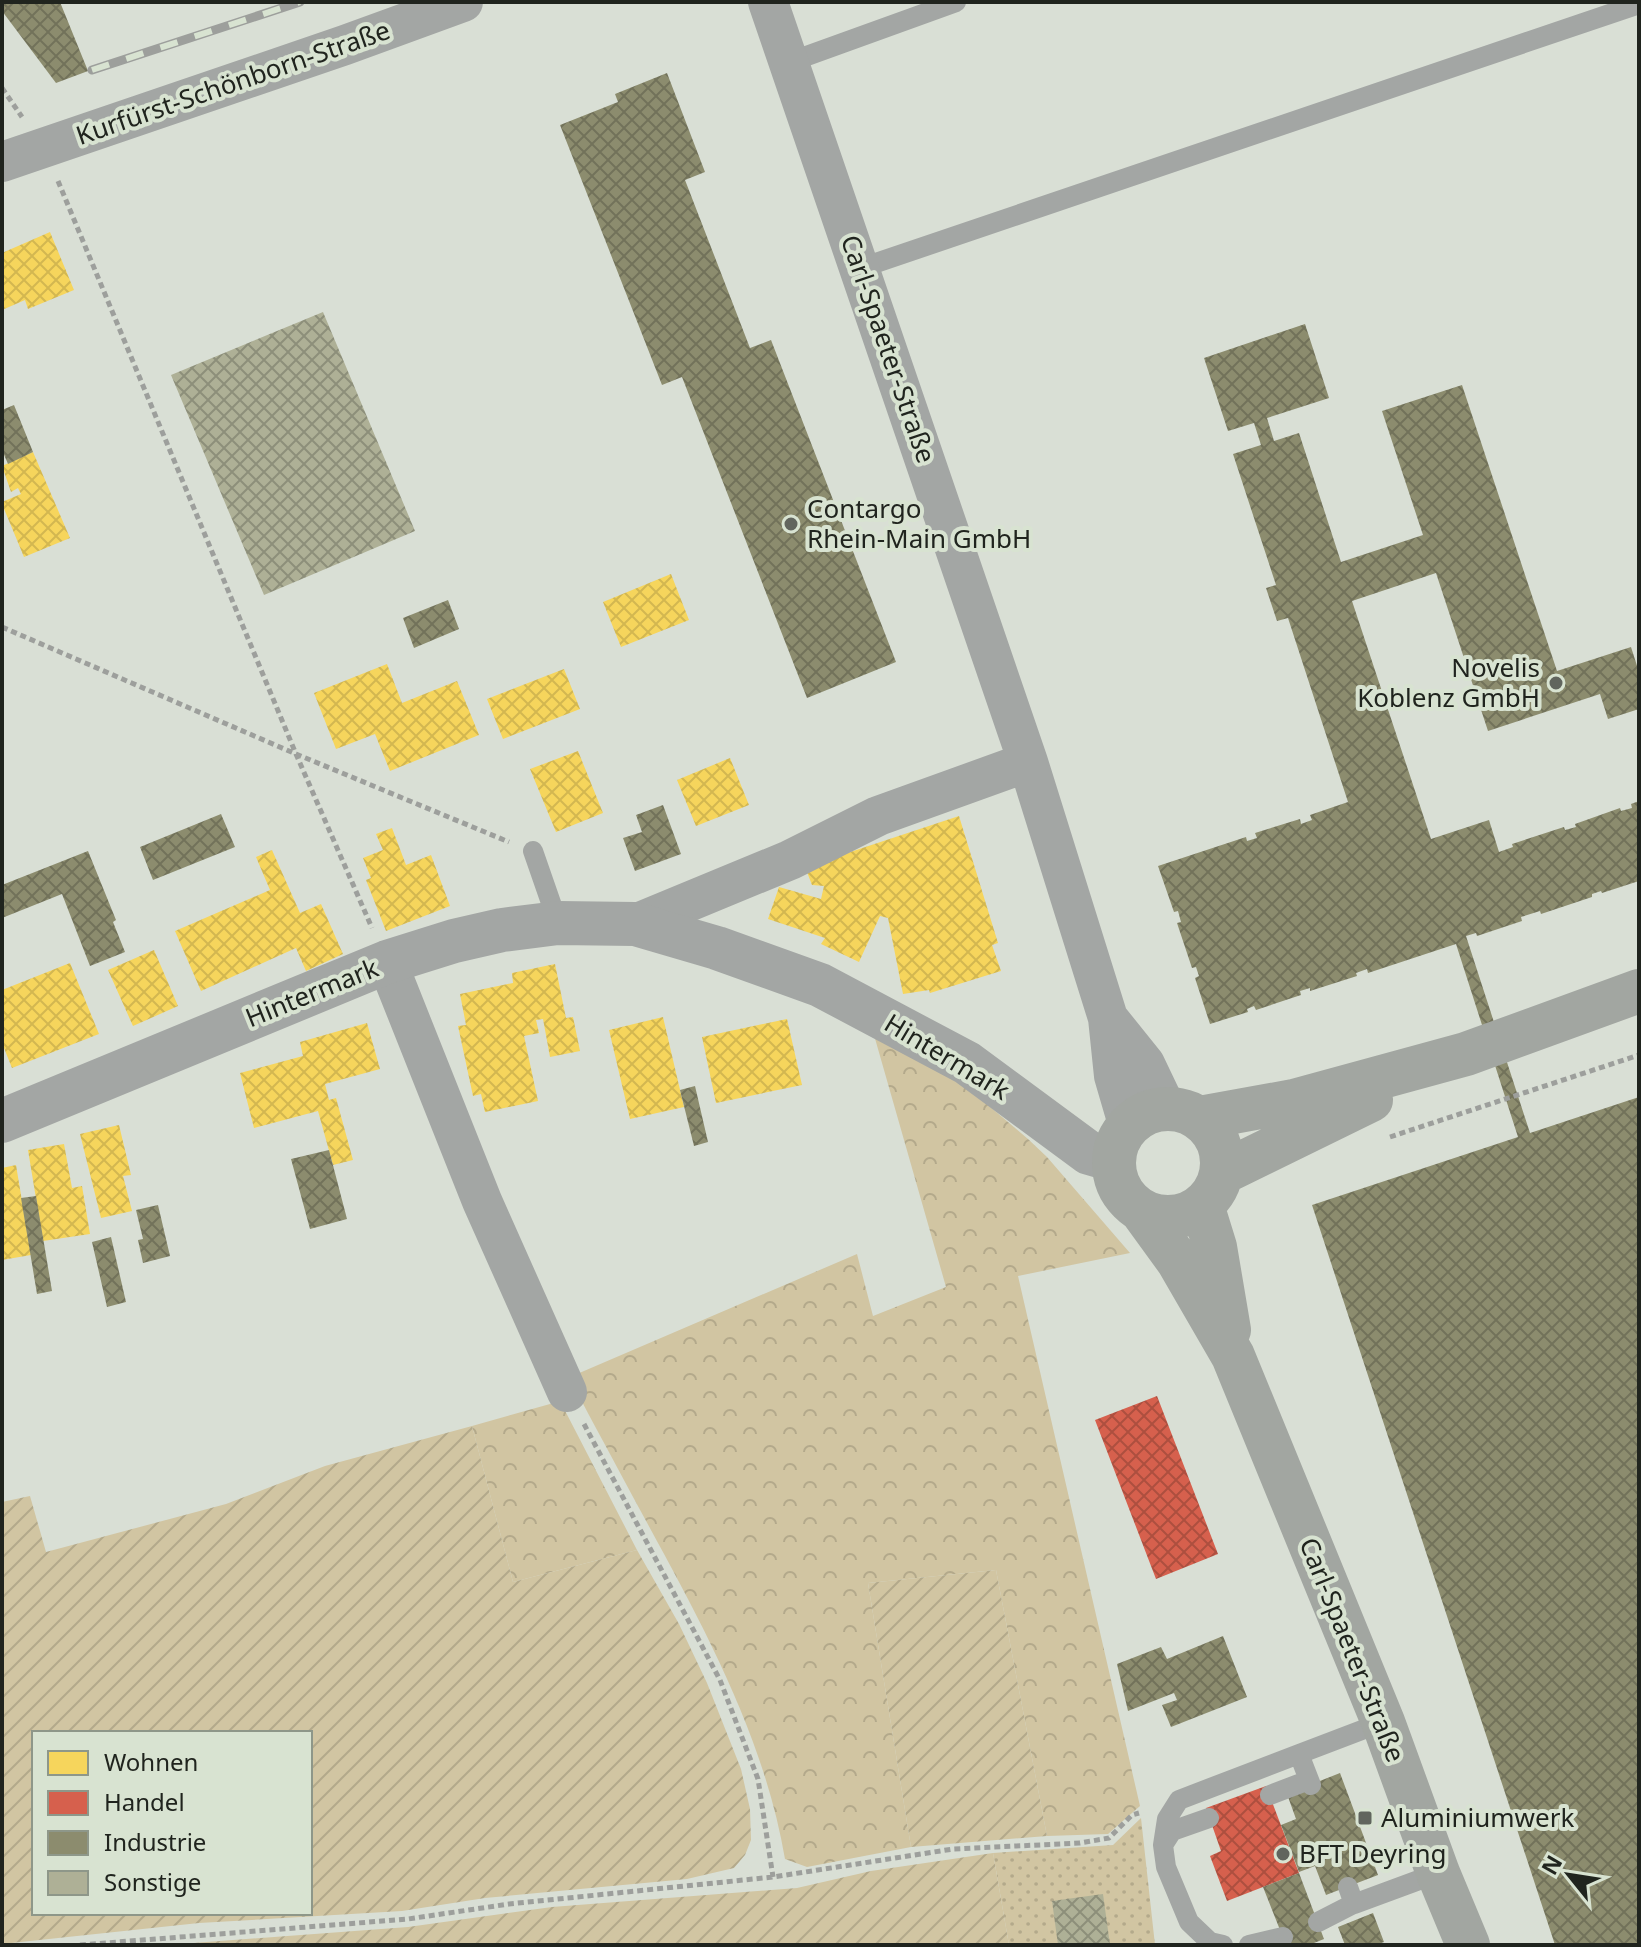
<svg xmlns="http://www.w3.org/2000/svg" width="1641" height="1947" viewBox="0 0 1641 1947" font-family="'Noto Sans',sans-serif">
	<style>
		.grass { fill: url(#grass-dots) }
		.forest { fill: url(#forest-crowns) }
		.garden { fill: url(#garden-furrows); fill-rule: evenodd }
		.homes { fill: url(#homes-cross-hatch) }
		.shops { fill: url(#shops-cross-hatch) }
		.industry { fill: url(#industry-cross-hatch) }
		.building { fill: url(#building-cross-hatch) }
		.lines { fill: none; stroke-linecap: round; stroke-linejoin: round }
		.path { stroke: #9d9f9c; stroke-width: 5; stroke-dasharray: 6 4; stroke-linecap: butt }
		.service { stroke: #a3a6a4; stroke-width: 20 }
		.minor { stroke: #a3a6a4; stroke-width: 40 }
		.tertiary { stroke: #a3a6a4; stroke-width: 44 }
		.secondary { stroke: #a2a6a1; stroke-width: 44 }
		.rail-casing { stroke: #9d9f9c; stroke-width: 9 }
		.rail { stroke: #d8e3d1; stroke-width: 6; stroke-dasharray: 18; stroke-linecap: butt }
		.poi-dot { fill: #61655e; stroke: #d8e3d1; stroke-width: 3 }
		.labels { text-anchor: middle; stroke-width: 8; stroke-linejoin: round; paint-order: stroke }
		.street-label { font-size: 26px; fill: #20241e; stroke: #d8e3d1 }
		.poi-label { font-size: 26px; fill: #20241e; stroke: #d8e3d1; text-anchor: start }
	</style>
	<defs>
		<pattern id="grass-dots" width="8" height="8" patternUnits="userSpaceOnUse" patternTransform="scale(2)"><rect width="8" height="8" fill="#d1c5a2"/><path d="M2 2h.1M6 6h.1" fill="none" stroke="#b3a98b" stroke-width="1.8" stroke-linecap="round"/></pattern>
		<pattern id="forest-crowns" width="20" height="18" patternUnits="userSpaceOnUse" patternTransform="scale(2)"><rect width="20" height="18" fill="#d1c5a2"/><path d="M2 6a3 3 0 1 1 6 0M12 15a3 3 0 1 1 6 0" fill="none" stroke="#b3a98b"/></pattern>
		<pattern id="garden-furrows" width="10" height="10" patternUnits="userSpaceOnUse" patternTransform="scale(2)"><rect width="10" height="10" fill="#d1c5a2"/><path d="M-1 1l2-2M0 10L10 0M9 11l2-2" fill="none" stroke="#b3a98b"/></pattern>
		<pattern id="homes-cross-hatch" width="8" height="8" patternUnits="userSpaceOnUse" patternTransform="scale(2)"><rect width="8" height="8" fill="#f6d55c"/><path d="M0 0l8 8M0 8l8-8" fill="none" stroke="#d3b750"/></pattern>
		<pattern id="shops-cross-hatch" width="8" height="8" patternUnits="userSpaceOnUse" patternTransform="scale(2)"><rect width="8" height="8" fill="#d6604d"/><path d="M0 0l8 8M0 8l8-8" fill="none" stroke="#ad4f3f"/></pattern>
		<pattern id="industry-cross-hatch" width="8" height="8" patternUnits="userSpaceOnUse" patternTransform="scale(2)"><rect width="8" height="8" fill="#8c8c6e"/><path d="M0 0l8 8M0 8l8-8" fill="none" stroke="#72725a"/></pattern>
		<pattern id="building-cross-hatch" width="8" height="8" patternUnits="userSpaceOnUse" patternTransform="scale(2)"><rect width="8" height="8" fill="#aeb096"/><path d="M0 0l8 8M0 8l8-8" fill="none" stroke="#8d8f7a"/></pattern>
	</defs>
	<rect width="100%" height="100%" fill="#d9dfd5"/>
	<!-- grass -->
	<path class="grass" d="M1141 1818 1155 1945H1009L993 1853 1113 1845Z"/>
	<!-- forest -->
	<path class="forest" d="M872 1028 936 1061 1028 1139 1047 1157 1130 1253 1018 1276 1140 1806 1108 1834 1047 1836 996 1570 868 1583 911 1847 807 1867 785 1859C761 1718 684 1593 618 1469 602 1438 584 1408 570 1377L857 1254 873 1316 946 1287Z
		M559 1399 637 1550 513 1582 472 1426 550 1404Z"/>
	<!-- garden -->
	<path class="garden" d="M472 1426 513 1582 637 1550 679 1624 707 1683 741 1769 750 1809 751 1840 745 1855 734 1868 687 1879 485 1898 402 1911 199 1923 2 1944V1502L30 1496 46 1552 226 1504 325 1466ZM34 1733H310V1913H34Z
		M996 1570 1047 1836 911 1847 868 1583Z
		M993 1853 1009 1945H167L408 1927 552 1907 797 1888 871 1871Z"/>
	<!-- homes -->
	<path class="homes" d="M50 232 74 290 28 309 25 300 2 310V253Z
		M33 452 70 538 24 557 2 504V502L21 494 18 488 11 492 2 466Z
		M671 574 689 620 621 647 603 602Z
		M387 664 402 703 457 681 479 735 390 771 375 734 336 749 314 693Z
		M564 669 580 709 503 739 487 699Z
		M578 751 603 813 556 832 530 769Z
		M730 758 749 805 696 826 677 780Z
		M959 816 998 943 992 945 1001 971 930 993 929 990 903 994 888 918 880 916 859 962 821 944 825 938 768 919 779 887 821 899 824 886 812 885 805 867Z
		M392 828 406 865 431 855 450 906 386 931 366 880 371 878 363 858 383 850 376 834Z
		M272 850 300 913 321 904 343 954 306 971 296 948 201 991 175 931 270 890 256 857Z
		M154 950 178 1006 133 1026 108 970Z
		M70 963 99 1034 12 1068 2 1043V990Z
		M555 964 566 1018 573 1017 580 1051 550 1057 543 1019 536 1020 539 1033 524 1036 538 1101 485 1112 481 1094 473 1096 458 1026 466 1025 460 994 513 983 512 973Z
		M663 1017 684 1107 630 1119 609 1030Z
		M787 1019 802 1085 716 1103 702 1037Z
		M367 1023 380 1069 325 1084 329 1100 336 1098 353 1160 333 1165 318 1111 254 1128 240 1073 303 1056 300 1042Z
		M119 1125 131 1175 123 1176 132 1211 101 1218 80 1134Z
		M64 1144 72 1188 82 1186 90 1234 43 1241 28 1150Z
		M16 1165 31 1255 2 1260V1168Z"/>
	<!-- shops -->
	<path class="shops" d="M1157 1396 1218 1554 1156 1579 1095 1420Z
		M1266 1786 1299 1873 1227 1901 1210 1856 1221 1851 1206 1808Z"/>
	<!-- industry -->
	<path class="industry" d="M2 2H60L88 71 56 83 2 11Z
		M667 73 705 172 685 180 750 348 771 340 896 662 807 698 682 377 662 385 560 125 618 102 615 94Z
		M1305 324 1329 398 1267 418 1274 441 1299 433 1341 562 1423 535 1382 411 1462 385 1557 671 1631 647 1639 672V709L1608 719 1600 694 1488 731 1436 573 1352 601 1431 839 1489 820 1499 852 1513 847 1512 844 1564 827 1565 830 1576 827 1575 824 1620 808 1621 811 1632 808 1631 804 1639 801V881L1602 893 1601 891 1592 894V897L1541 914 1540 911 1521 917 1522 921 1477 936 1476 933 1466 936 1530 1133 1639 1097V1945H1555L1312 1205 1518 1137 1456 944 1368 973 1367 969 1356 973 1357 976 1310 991V988L1300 991 1301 995 1256 1010 1254 1006 1247 1009 1248 1012 1210 1024 1195 978 1199 976 1196 967 1192 968 1177 923 1181 922 1178 911 1174 912 1158 866 1246 837 1247 841 1257 838 1255 833 1300 819 1301 824 1312 820 1310 815 1348 802 1288 618 1277 621 1266 588 1276 585 1233 454 1261 445 1254 423 1228 431 1204 358Z
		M14 405 33 452 8 464 2 450V410Z
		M448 600 459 629 414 648 403 618Z
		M663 805 681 854 635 871 623 838 642 832 636 815Z
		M221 814 235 847 153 880 140 847Z
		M88 851 116 920 113 922 125 952 90 966 62 894 2 918V885Z
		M695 1086 708 1142 694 1146 680 1090Z
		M329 1150 347 1219 310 1229 291 1159Z
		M36 1196 52 1291 37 1294 21 1198Z
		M158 1205 170 1256 143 1263 138 1240 143 1239 136 1210Z
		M111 1237 126 1302 107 1307 92 1242Z
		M1223 1636 1247 1697 1171 1727 1162 1705 1177 1700 1174 1693 1128 1711 1117 1664 1161 1647 1167 1659Z
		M1340 1773 1378 1875 1326 1895 1315 1866 1299 1872 1281 1825 1296 1819 1287 1794Z
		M1299 1873 1324 1939 1309 1945H1286L1263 1887Z
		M1373 1913 1384 1942 1375 1945H1345L1338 1927Z"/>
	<!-- building -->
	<path class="building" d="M323 312 415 531 264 595 171 375Z
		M1103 1894 1110 1945H1058L1052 1901Z"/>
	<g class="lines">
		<!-- path -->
		<path class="path" d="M2 88 22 117
			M58 181 296 754 372 928
			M2 627 296 754 509 842
			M1390 1137 1639 1055
			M584 1424 720 1680 758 1779 773 1877
			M80 1945 408 1919 509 1904 773 1877 953 1849 1080 1843 1109 1838 1132 1815 1139 1813"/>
		<!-- service -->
		<path class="service" d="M790 62 956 2
			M861 268 1639 4
			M533 851 558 923
			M1311 1785 1299 1754 1383 1722
			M1270 1795 1309 1780
			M1163 1845 1172 1831 1209 1818
			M1348 1887 1354 1904 1438 1873
			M1318 1922 1357 1902
			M1223 1945 1210 1942 1189 1922 1166 1867 1163 1845 1167 1819 1179 1800 1299 1754
			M1249 1945 1283 1937"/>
		<!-- minor -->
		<path class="minor" d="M768 2 1028 762 1108 1018 1114 1076 1128 1124
			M2 162 345 45 463 2
			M635 924 790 860 878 816 1028 762
			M387 962 482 1201 567 1392
			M1108 1018 1145 1064 1166 1108"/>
		<!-- tertiary -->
		<path class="tertiary" d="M2 1121 387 962 454 941 502 930 558 923 635 924 717 948 820 985 967 1063 1089 1153 1113 1160"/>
		<!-- secondary -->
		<path class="secondary" d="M1114 1163a54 54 0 1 1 108 0a54 54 0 1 1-108 0Z
			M1200 1118 1294 1101 1466 1054 1639 991
			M1222 1173 1371 1100
			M1202 1205 1215 1247 1229 1330
			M1141 1210 1178 1261 1233 1356 1383 1722 1438 1873 1468 1945"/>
		<!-- rail casing -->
		<g class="rail-casing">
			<path id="rail" d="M92 70 300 2"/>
		</g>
		<!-- rail -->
		<use href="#rail" class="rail"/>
	</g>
	<!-- markers -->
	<g class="poi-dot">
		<circle cx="791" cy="524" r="8"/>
		<circle cx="1556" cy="683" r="8"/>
		<rect x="1357" y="1810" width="16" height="16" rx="4"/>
		<circle cx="1283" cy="1854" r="8"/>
	</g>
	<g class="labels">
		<!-- street labels -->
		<g class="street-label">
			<text transform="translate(233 83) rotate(-19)" y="9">Kurfürst-Schönborn-Straße</text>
			<text transform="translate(888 349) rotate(71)" y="9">Carl-Spaeter-Straße</text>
			<text transform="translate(312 993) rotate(-22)" y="9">Hintermark</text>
			<text transform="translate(947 1057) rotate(31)" y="9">Hintermark</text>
			<text transform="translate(1352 1650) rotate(68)" y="9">Carl-Spaeter-Straße</text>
		</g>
		<!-- poi labels -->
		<g class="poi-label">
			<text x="807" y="518">Contargo<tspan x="807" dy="30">Rhein-Main GmbH</tspan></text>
			<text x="1540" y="677" text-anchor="end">Novelis<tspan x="1540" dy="30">Koblenz GmbH</tspan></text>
			<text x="1381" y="1827">Aluminiumwerk</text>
			<text x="1299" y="1863">BFT Deyring</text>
		</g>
	</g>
	<!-- border -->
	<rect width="1641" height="1947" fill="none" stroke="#20241e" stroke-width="8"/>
	<!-- legend -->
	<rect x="32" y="1731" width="280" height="184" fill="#d8e3d1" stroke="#8e9789" stroke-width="2"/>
	<rect x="48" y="1751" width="40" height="24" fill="#f6d55c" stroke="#8e9789" stroke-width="2"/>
	<text x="104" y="1771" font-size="24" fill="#20241e">Wohnen</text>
	<rect x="48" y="1791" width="40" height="24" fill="#d6604d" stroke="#8e9789" stroke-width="2"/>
	<text x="104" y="1811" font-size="24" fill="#20241e">Handel</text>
	<rect x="48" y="1831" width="40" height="24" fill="#8c8c6e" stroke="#8e9789" stroke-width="2"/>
	<text x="104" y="1851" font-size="24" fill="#20241e">Industrie</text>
	<rect x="48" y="1871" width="40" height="24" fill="#aeb096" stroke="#8e9789" stroke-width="2"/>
	<text x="104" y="1891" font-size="24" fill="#20241e">Sonstige</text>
	<!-- north arrow -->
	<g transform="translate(1569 1875) rotate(300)" stroke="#d8e3d1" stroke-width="6" paint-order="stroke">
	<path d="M0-6L14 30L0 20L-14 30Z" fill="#20241e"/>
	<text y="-12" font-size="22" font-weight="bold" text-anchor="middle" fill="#20241e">N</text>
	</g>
</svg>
